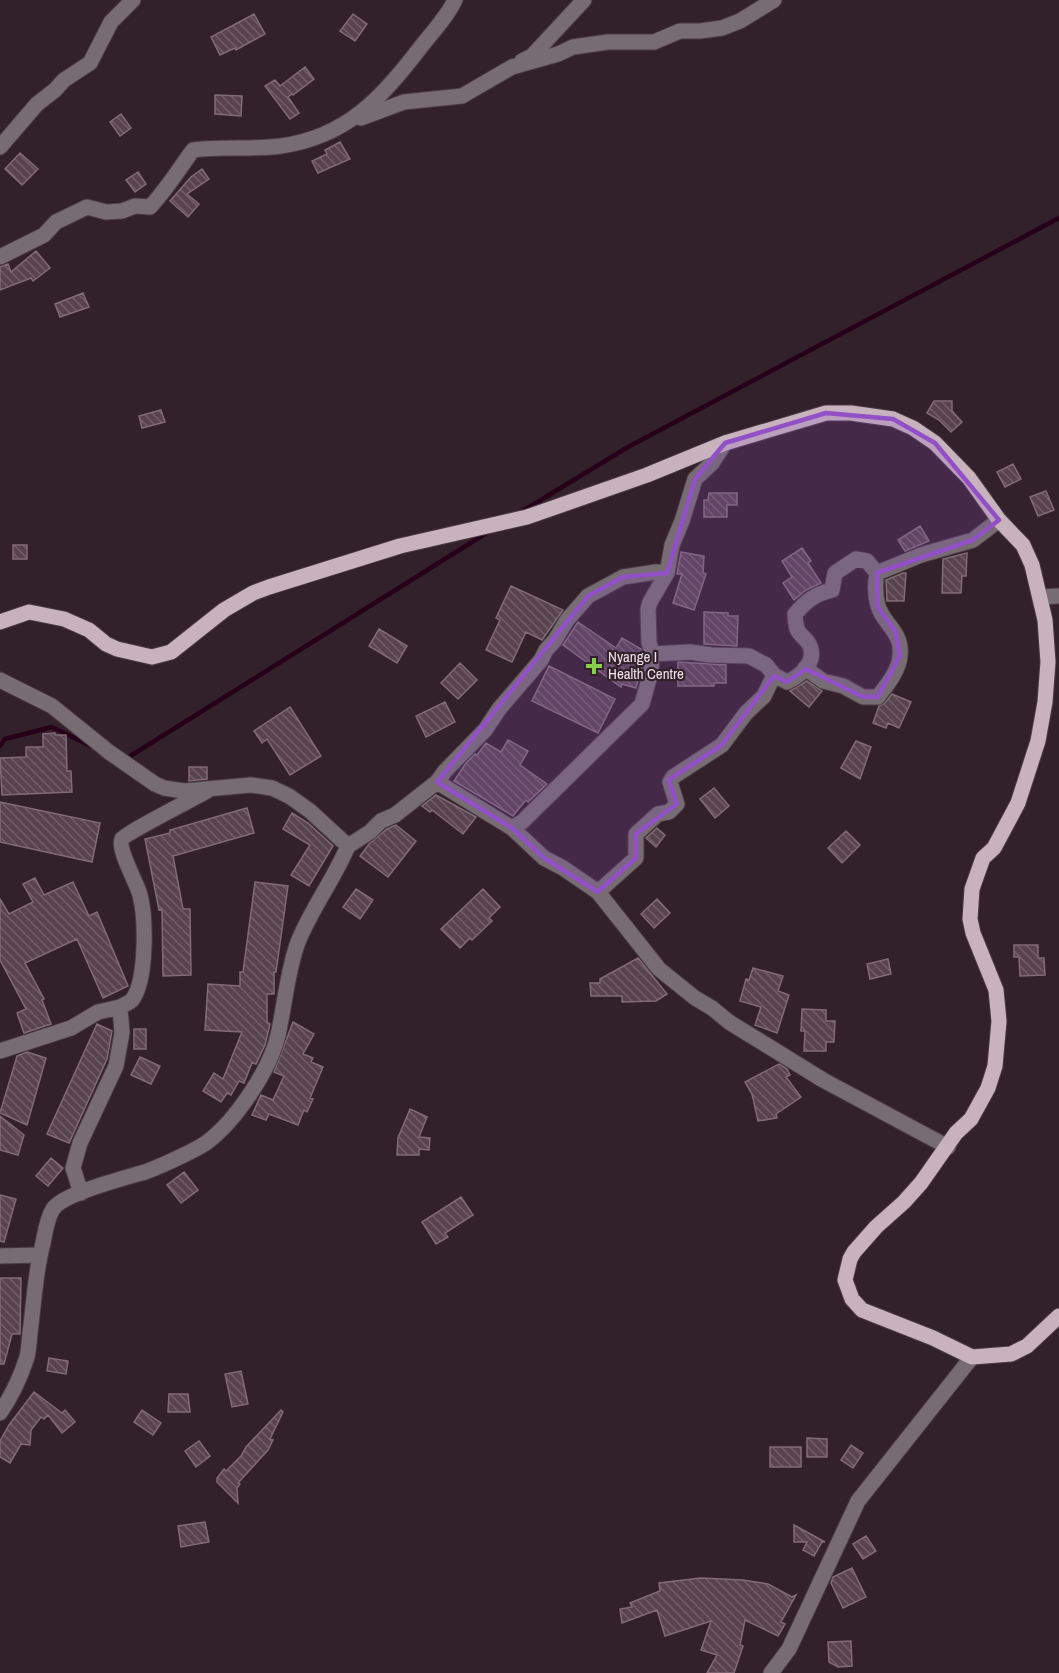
<svg xmlns="http://www.w3.org/2000/svg" width="1059" height="1673" viewBox="0 0 1059 1673" font-family="'Archivo Narrow',sans-serif">
	<style>
		.lines { fill: none; stroke-linecap: round; stroke-linejoin: round }
		.stream { stroke: #250018; stroke-width: 4.5 }
		.building { fill: url(#building-back-hatch); stroke: #816b77; stroke-width: 1.5 }
		.minor-casing { stroke: #4c3b44; stroke-width: 17 }
		.major-casing { stroke: #4c3b44; stroke-width: 17 }
		.minor { stroke: #766c71; stroke-width: 15 }
		.major { stroke: #c7b2bd; stroke-width: 15 }
		.marked { fill: #9250c7; fill-opacity: 0.2; stroke: #9250c7; stroke-width: 4.5; stroke-linejoin: round }
		.poi-dot { fill: #85cf4c; stroke: #32202a; stroke-width: 2 }
		.labels { text-anchor: middle; stroke-width: 4.5; stroke-linejoin: round; paint-order: stroke }
		.poi-label { font-size: 15px; fill: #eee1e7; stroke: #32202a; text-anchor: start }
	</style>
	<defs>
		<pattern id="building-back-hatch" width="6" height="6" patternUnits="userSpaceOnUse" patternTransform="scale(1.5)"><rect width="6" height="6" fill="#58434f"/><path d="M-1 5l2 2M0 0l6 6M5-1l2 2" fill="none" stroke="#705e68"/></pattern>
	</defs>
	<rect width="100%" height="100%" fill="#32202a"/>
	<g class="lines">
		<!-- stream -->
		<path class="stream" d="M521 512 628 447 1059 218
			M0 746 5 739 52 727 93 747
			M124 760 488 532"/>
	</g>
	<!-- building -->
	<path class="building" d="M254 14 265 34 236 50 235 48 220 55 211 37Z
		M353 14 367 24 355 41 340 31Z
		M305 67 314 79 293 95 292 94 288 97 299 113 290 119 265 86 275 80 280 86Z
		M215 95 242 96 241 116 215 114Z
		M121 114 131 128 120 136 110 122Z
		M340 142 350 159 318 173 312 161 327 154 325 150Z
		M20 153 38 169 22 185 5 169Z
		M202 169 209 179 187 194 199 204 188 217 170 201 191 177Z
		M138 172 146 184 135 192 126 180Z
		M36 251 50 268 33 281 31 278 0 290V267L8 264 11 272Z
		M83 293 89 307 60 317 55 304Z
		M934 401H952V411L962 422 951 432 939 420 927 413Z
		M161 410 165 422 142 428 139 416Z
		M1013 464 1021 479 1005 487 997 472Z
		M1046 491 1054 510 1038 516 1030 497Z
		M709 493H737V505H727V517H704V500H708Z
		M920 526 929 541 905 551 898 540Z
		M13 545H27V559H13Z
		M802 548 811 561 808 563 821 583 806 590 794 600 783 583 792 577 782 561Z
		M681 552 704 556 703 573 706 574 694 610 673 603 682 574H677Z
		M967 553 966 576H962L961 593H942L943 559Z
		M903 573H906L904 601H887L886 580Z
		M511 586 563 610 542 640 526 632 512 662 486 650 500 620 496 618Z
		M704 612 728 613V616H738L737 646 704 644Z
		M578 622 616 648 622 638 641 649 635 662 642 664 636 688 622 684 621 687 563 645Z
		M379 629 407 646 397 663 369 646Z
		M678 662 726 665V683H714V686H678Z
		M460 663 477 680 458 699 441 683Z
		M549 666 615 699 598 733 532 701Z
		M807 681 822 691 809 707 790 691Z
		M892 694 911 702 899 728 888 723 886 728 873 723 879 706 885 703Z
		M445 702 455 722 426 737 416 716Z
		M290 707 321 756 290 775 267 739 262 743 254 731Z
		M55 733V735H66L67 771H71L72 792 2 795 0 758 26 757V747H43V734Z
		M508 740 528 751 520 765 547 784 528 802 526 800 513 816 454 781 466 763 475 754 477 755 486 743 501 752Z
		M856 741 871 747 860 779 841 768Z
		M189 767H207V779L189 781Z
		M714 788 729 806 715 818 700 799Z
		M436 795 476 817 463 834 432 810 430 812 422 806Z
		M0 802 100 823 92 862 0 842Z
		M247 808 254 833 173 856 183 909H190L191 975 163 976 162 909 159 910 145 839 170 833V830Z
		M292 813 308 823 333 846 309 886 291 875 310 845 283 829Z
		M396 825 416 841 388 877 360 856 369 844 387 829Z
		M657 828 665 835 656 847 646 838Z
		M846 831 860 845 842 863 828 848Z
		M35 878 44 895 73 882 89 916 97 912 128 986 103 998 77 939 25 963 44 999 42 1000 51 1024 24 1033 17 1013 26 1009 0 960V899L9 914 33 902 23 884Z
		M255 882 288 886 276 972H274V994H267V1022L270 1024 265 1045 256 1064 252 1063 244 1083 239 1081 231 1095 227 1093 221 1102 203 1091 214 1073 223 1079 242 1032 205 1030 208 984 240 986V972H243Z
		M356 889 373 900 360 919 343 907Z
		M483 889 500 907 489 918 492 921 472 940 470 938 460 948 441 929Z
		M657 899 670 913 654 928 641 914Z
		M1014 945H1038V958H1044L1045 975 1020 976 1019 957H1014Z
		M638 958 667 994 656 1001 622 1002V996H591L590 983H600V979Z
		M888 959 891 974 870 979 867 964Z
		M753 968 783 976 778 991 789 995 777 1033 755 1025 761 1007 740 1001 746 979 749 980Z
		M802 1009 826 1010V1021H835L834 1042H826V1051H804L805 1031H801Z
		M293 1022 314 1034 303 1054 313 1058 311 1062 323 1067 310 1098 313 1099 307 1112 304 1110 298 1125 269 1114 266 1120 252 1115 261 1095 273 1100 284 1076 274 1072Z
		M97 1024 112 1031 107 1059 69 1143 47 1134Z
		M134 1029H146V1049H134Z
		M27 1052 46 1058 27 1125 0 1113 17 1056Z
		M140 1057 160 1066 151 1084 131 1075Z
		M779 1064 787 1069 790 1075 786 1077 801 1097 776 1114 777 1118 758 1121 752 1094 745 1082Z
		M410 1109 427 1117 419 1137 430 1138 429 1150 419 1149V1155H397L398 1138Z
		M0 1116 24 1135 18 1155 0 1150Z
		M51 1158 63 1168 48 1186 36 1176Z
		M184 1172 198 1190 181 1203 167 1185Z
		M0 1195 16 1199 4 1242 0 1241Z
		M461 1197 473 1215 445 1233 448 1237 436 1244 422 1222Z
		M0 1278H21L20 1334H12L4 1364H0Z
		M49 1358 68 1361 66 1374 47 1371Z
		M241 1371 248 1404 232 1407 225 1374Z
		M34 1392 62 1413 65 1410 75 1422 62 1433 48 1415 44 1419 41 1417 31 1430 30 1445 21 1444 10 1463 0 1457V1441L9 1425Z
		M169 1394H188L190 1412H168Z
		M142 1410 161 1423 153 1435 134 1422Z
		M281 1410 283 1412 270 1439 273 1440 268 1450 238 1483 240 1484 237 1488 238 1503 217 1482V1478L224 1469 226 1471 241 1456 246 1447Z
		M807 1438 827 1439V1457H807Z
		M199 1441 210 1456 196 1467 185 1451Z
		M851 1445 863 1453 853 1468 841 1460Z
		M770 1447H801V1467H770Z
		M205 1522 209 1542 181 1547 178 1526Z
		M794 1525 825 1542H822L814 1556 803 1550 807 1542H794Z
		M866 1536 876 1551 863 1559 853 1544Z
		M852 1568 866 1597 843 1608 831 1583 833 1577Z
		M701 1578 743 1580 768 1584 792 1597 796 1595 781 1622 785 1624 778 1636 745 1620 740 1645 743 1646 734 1673H707L717 1655 701 1650 711 1621 665 1636 657 1610 622 1623 620 1609 632 1607 630 1603 660 1591 659 1583Z
		M851 1641 852 1666 838 1667 829 1662 828 1642Z"/>
	<g class="lines">
		<!-- minor casing -->
		<g class="minor-casing">
			<path id="minor" d="M522 61 532 56 584 0
				M361 118 404 102 462 96 512 67 558 54 573 47 608 42H654L680 31H700L722 28 740 21 774 0
				M0 147 37 104 55 90 64 80 90 63 111 22 133 0
				M0 257 44 235 56 222 87 207 106 212 122 211 135 206 150 207C167 189 179 169 193 150 222 146 252 150 281 146 346 137 382 98 420 48 432 32 446 19 455 0
				M667 573 672 545 682 521 695 479 712 463 725 443
				M1040 597 1059 596
				M652 654 690 652 711 655 749 656 766 665 774 675 787 682C801 676 818 661 809 644 806 638 800 636 797 629 796 625 795 619 795 614 806 601 815 594 832 590L835 573 856 559 867 561 877 573 921 555 973 540 999 520
				M805 668 823 681 843 686 863 697H878C886 686 899 671 900 656 903 632 884 625 878 606 875 595 875 584 877 573
				M0 680 52 706 109 752 155 784 164 788 184 791 251 785 272 788 289 796 310 811 348 846C334 879 312 908 298 942 287 972 285 1004 278 1035 270 1070 235 1122 206 1143 194 1151 159 1167 145 1172 125 1178 64 1193 53 1209 47 1218 45 1233 43 1243 35 1273 34 1303 30 1333 29 1342 29 1352 26 1360 20 1378 11 1397 0 1413
				M437 782 512 828 544 858 563 868 598 892 659 969 695 998 712 1008 729 1022 823 1080 948 1147
				M348 846 370 832 381 821 395 815 437 782 445 771 485 730 499 709 541 660 546 650 555 640 567 620 588 596 623 577 656 572 667 573 650 602 648 609 649 642 652 654 651 672 642 704 522 822 512 828
				M598 892 636 858V834L658 814 669 812 677 804 670 782 673 777 722 745 746 713 764 696 774 675
				M0 1051 71 1028 98 1012 120 1007
				M81 1193 73 1168 80 1143 116 1066 122 1033 120 1007C124 1005 129 1003 132 1000 147 981 146 918 140 895 137 883 117 849 122 839 126 833 195 798 207 791
				M0 1256 40 1255
				M771 1673 789 1649 858 1501 972 1357"/>
		</g>
		<!-- major casing -->
		<g class="major-casing">
			<path id="major" d="M0 622 29 612 64 619 89 630 106 644 117 649 152 657 171 652 224 610 253 593 269 587 400 546 527 517 647 475 725 443 826 413H851L893 419 913 428 935 443 969 478 999 520 1023 545 1032 565 1045 620 1048 662 1045 702 1038 741 1018 803 994 848 983 858 972 889 970 919 973 933 996 990 999 1021 995 1066 988 1088 971 1119 956 1133 921 1183 904 1202 876 1227 854 1252 850 1259 845 1280 852 1299 862 1310 933 1338 972 1357 1011 1354 1027 1346 1059 1316"/>
		</g>
		<!-- minor -->
		<use href="#minor" class="minor"/>
		<!-- major -->
		<use href="#major" class="major"/>
	</g>
	<!-- marked area -->
	<path class="marked" d="M826 413 893 419 935 443 999 520 973 540 877 573 878 607 896 632 900 656 878 697H863L806 669 787 682 774 676 722 745 669 780 677 804 636 834V858L598 892 544 858 512 828 437 782 588 596 623 577 667 573 695 479 725 443Z"/>
	<!-- markers -->
	<path class="poi-dot" d="M591 657h6v6h6v6h-6v6h-6v-6h-6v-6h6z"/>
	<g class="labels">
		<!-- poi labels -->
		<g class="poi-label">
			<text x="608" y="662">Nyange I<tspan x="608" dy="17">Health Centre</tspan></text>
		</g>
	</g>
</svg>
